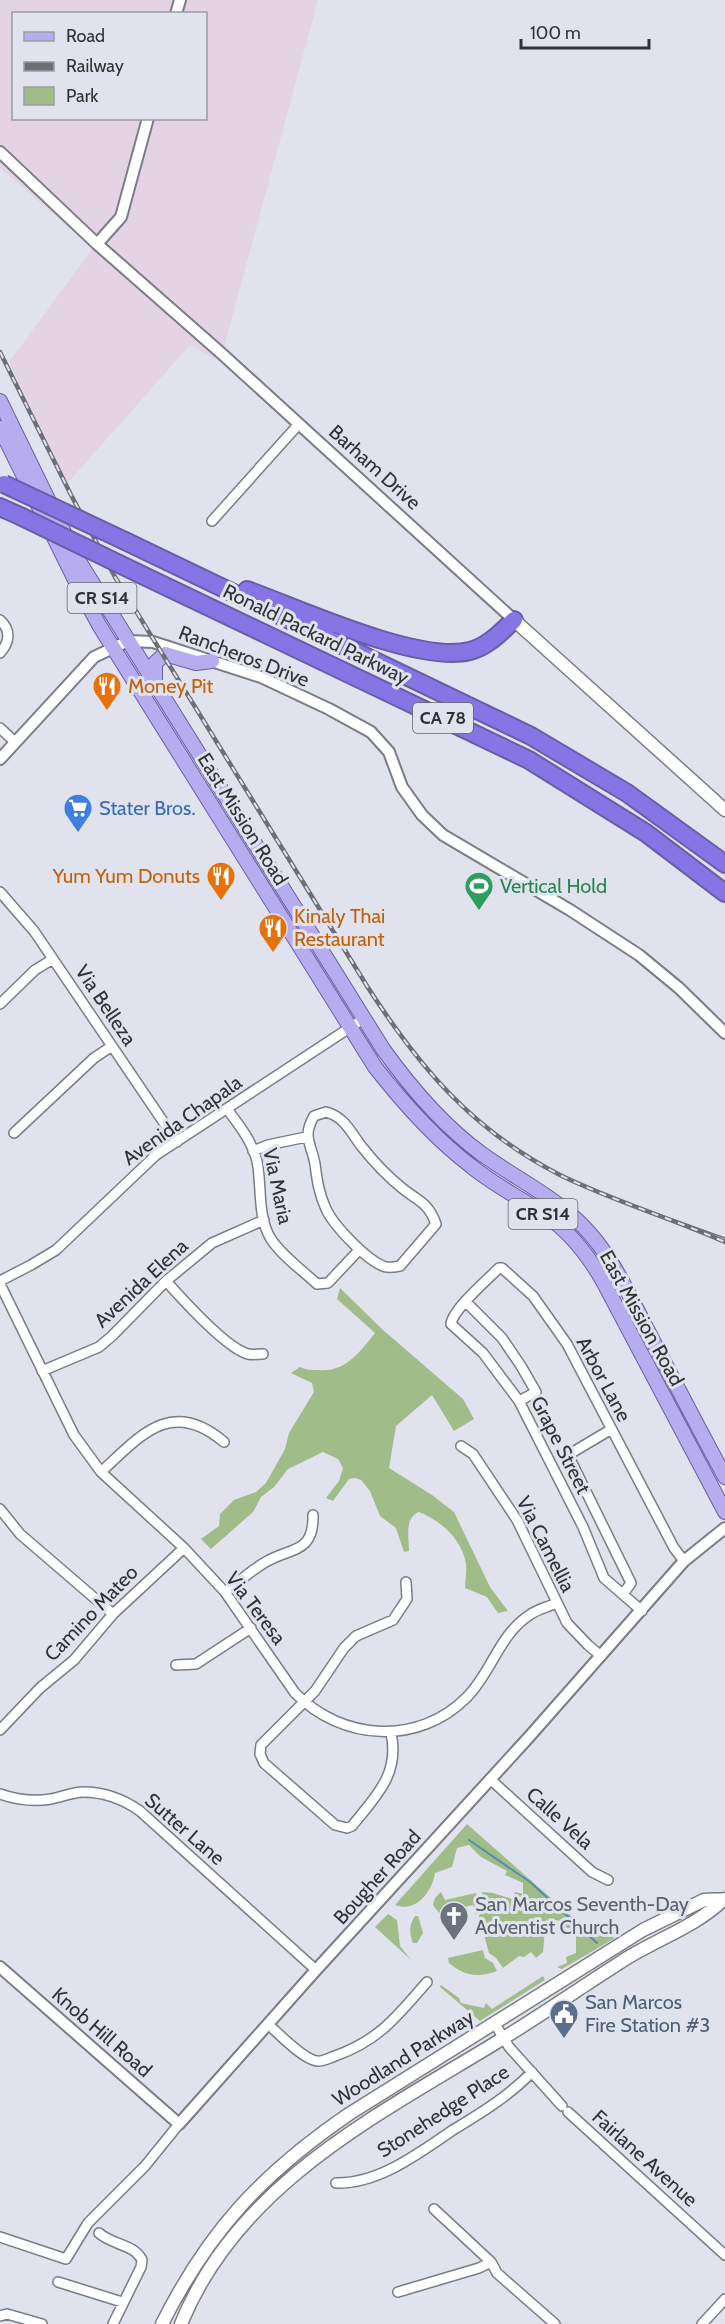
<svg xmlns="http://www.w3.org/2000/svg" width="725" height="2324" viewBox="0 0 725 2324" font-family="Cabin,sans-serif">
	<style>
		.industrial { fill: #e4d3e5; fill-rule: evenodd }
		.green { fill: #a0bc88 }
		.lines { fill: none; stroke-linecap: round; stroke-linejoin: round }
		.stream { stroke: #538eae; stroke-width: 2 }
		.minor-casing { stroke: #7a7d85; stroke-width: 12 }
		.tertiary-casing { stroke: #7a7d85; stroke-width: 14 }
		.secondary-casing { stroke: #7a7d85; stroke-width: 15 }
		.primary-casing { stroke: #695da7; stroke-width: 16 }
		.motorway-casing { stroke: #695da7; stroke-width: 20 }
		.minor { stroke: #fff; stroke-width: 9 }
		.tertiary { stroke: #fff; stroke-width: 10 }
		.secondary { stroke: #fff; stroke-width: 12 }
		.primary { stroke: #b7acef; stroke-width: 14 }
		.motorway { stroke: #8774e5; stroke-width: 16 }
		.tram { stroke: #6c6f74; stroke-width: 1.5 }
		.rail-casing { stroke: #6c6f74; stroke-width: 4.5 }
		.rail { stroke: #e0e3ed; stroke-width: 2; stroke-dasharray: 7; stroke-linecap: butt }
		.motorway-bridge-casing { stroke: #695da7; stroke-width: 20; stroke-linecap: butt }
		.motorway-bridge { stroke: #8774e5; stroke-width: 16 }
		.labels { text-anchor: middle; stroke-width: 6; stroke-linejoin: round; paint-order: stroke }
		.shield { fill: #e0e3ed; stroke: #65676c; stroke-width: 1.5 }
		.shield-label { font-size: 18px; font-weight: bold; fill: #303235 }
		.street-label { font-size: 20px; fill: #303235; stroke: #e0e3ed }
		.food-label { font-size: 20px; fill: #c56008; stroke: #e0e3ed; text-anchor: start }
		.shop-label { font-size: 20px; fill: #366cbe; stroke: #e0e3ed; text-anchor: start }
		.leisure-label { font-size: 20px; fill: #27864d; stroke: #e0e3ed; text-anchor: start }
		.worship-label { font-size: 20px; fill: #5b616d; stroke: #e0e3ed; text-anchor: start }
		.service-label { font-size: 20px; fill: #4e5e75; stroke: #e0e3ed; text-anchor: start }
	</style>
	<rect width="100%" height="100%" fill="#e0e3ed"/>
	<!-- industrial -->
	<path class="industrial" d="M0 0H318L220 362 190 345 67 484 9 362 93 248 0 168ZM14 14H206V118H14Z"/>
	<!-- green -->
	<path class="green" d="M340 1288 383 1330 463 1399 474 1419 454 1431 432 1395 396 1426 389 1468 432 1495 454 1512 490 1587 508 1611 498 1613 487 1597 465 1588C465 1581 467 1571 466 1564 462 1539 441 1521 419 1512 404 1518 409 1537 409 1551L404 1552 396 1528 380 1516 370 1491 361 1480 355 1478 349 1479 333 1501 326 1498 339 1481 343 1468 338 1459 323 1452 288 1469 274 1487 261 1497 253 1512 211 1549 201 1539 219 1526 220 1514 234 1500 256 1492 266 1483 285 1449 289 1433 314 1392 312 1383 291 1373 300 1367C306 1370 312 1370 318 1370 345 1373 360 1352 375 1333L337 1299Z
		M467 1824 577 1921 590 1930 615 1938 562 1969 557 1967 567 1963 566 1957 576 1953V1930L565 1927V1922L555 1920 553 1926 549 1925 546 1919 543 1952 536 1958 531 1952 524 1957 519 1956 503 1968 496 1958 489 1953 479 1917 483 1900 482 1892 493 1893 512 1899 515 1892 523 1894V1883L505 1875 507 1871 481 1857 469 1845 457 1848 452 1867 435 1873C432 1892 416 1913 395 1905Z
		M441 1892 445 1900 476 1893 478 1905 476 1915 473 1905 439 1913 433 1905 435 1898Z
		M388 1914 397 1920 400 1946 411 1960 375 1927Z
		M415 1916H418L423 1933 417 1943H413C409 1933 409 1925 415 1916Z
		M483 1950 485 1958 493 1963 497 1971C478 1978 464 1976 449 1963L448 1958Z
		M543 1976 545 1980 480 2021 440 1987 441 1985 459 1998 461 2003 484 2008 486 2003 492 2009Z"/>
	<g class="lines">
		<!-- stream -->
		<path class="stream" d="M469 1840 530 1882 597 1943"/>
		<!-- minor casing -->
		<g class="minor-casing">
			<path id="minor" d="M212 521 298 425
				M0 620C11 630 10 642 0 653
				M0 728 15 742
				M0 892 34 931 177 1142
				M0 1004 35 970 53 959
				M227 1109C239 1125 252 1141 257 1161 262 1185 257 1217 271 1239 282 1256 302 1270 317 1284L328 1283 359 1250
				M326 1112C345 1117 351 1133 362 1147 374 1162 387 1176 402 1188 419 1202 428 1202 436 1224L400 1266C395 1267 390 1268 386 1267 368 1262 334 1226 326 1209 319 1194 317 1180 315 1164 311 1143 302 1137 314 1116Z
				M14 1133 94 1058 112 1046
				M253 1151 268 1145 306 1137
				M0 1281 31 1265 56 1250 156 1155 363 1019
				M166 1281C182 1299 226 1348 248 1354 253 1355 258 1354 263 1354
				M0 1284 74 1435 101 1472 184 1548 225 1592 295 1693C342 1741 419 1746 467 1697 492 1672 499 1634 531 1614 538 1609 548 1607 556 1603
				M466 1302 502 1338 521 1366 536 1392 519 1401
				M42 1371 99 1347 112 1336 166 1281 212 1243 264 1220
				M610 1430 568 1455 631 1583 623 1594
				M461 1446 473 1454 517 1520 567 1623 588 1645 601 1656
				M101 1472C140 1436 171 1397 224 1442
				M0 1509 20 1534 113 1614
				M225 1592C238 1583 250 1571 264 1563 289 1547 314 1555 313 1515
				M642 1611 604 1578 583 1527 519 1401 483 1353 451 1324C453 1309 487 1280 499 1268H502L533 1296 567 1344 674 1548 684 1561
				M176 1665 196 1664 251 1628
				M0 1730 40 1688 74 1660 113 1614 184 1548
				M391 1733C400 1774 376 1796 352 1826L347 1828 335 1825 264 1763 260 1754 261 1745 315 1691 344 1648 356 1636 393 1620 407 1599 406 1582
				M490 1779 592 1872 608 1880
				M0 1794C17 1800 33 1802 51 1799 62 1797 73 1792 83 1792 105 1792 123 1799 140 1811L316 1970
				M495 2024 509 2047 562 2106
				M269 2025C279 2034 304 2060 317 2061 322 2062 329 2058 335 2056 380 2040 397 2016 427 1982
				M568 2112 725 2255
				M336 2183C379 2184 419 2153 453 2130 481 2113 509 2096 532 2072
				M434 2209 491 2262 497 2273 555 2324
				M99 2233C112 2245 134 2244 142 2260L141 2267 113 2324
				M0 2237 66 2259 88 2223 145 2166 179 2124
				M58 2282 122 2302
				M398 2292 479 2268 491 2262
				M0 2316 7 2314 42 2324
				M702 2324 725 2299"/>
		</g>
		<!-- tertiary casing -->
		<g class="tertiary-casing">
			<path id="tertiary" d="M176 14 180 0
				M0 152 97 244 221 353 514 620
				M97 244 121 217 148 118
				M0 759 94 657 128 641 153 642 261 677 329 709 371 732 389 752 402 787 422 815 443 835 570 910 639 955 679 988 725 1033
				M0 1967 179 2124 316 1970 529 1737 684 1561 725 1528"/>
		</g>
		<!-- secondary casing -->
		<g class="secondary-casing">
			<path id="secondary" d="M514 620 725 810
				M162 2324C209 2230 263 2173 349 2114L643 1930 704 1900 725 1899
				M181 2324C238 2183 380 2114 502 2039 543 2014 583 1986 624 1960 657 1939 697 1926 724 1899"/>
		</g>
		<!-- primary casing -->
		<g class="primary-casing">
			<path id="primary" d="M0 401 75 555 383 1049C411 1088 442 1125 482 1154 515 1178 553 1196 582 1225 612 1255 629 1295 649 1333 674 1381 699 1429 725 1477
				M0 428 80 590 99 625 375 1067C404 1104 434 1138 471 1166 495 1186 523 1199 548 1217 572 1234 590 1258 604 1283L725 1512
				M155 681V663L165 654 196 663 212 661"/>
		</g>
		<!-- motorway casing -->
		<g class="motorway-casing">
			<path id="motorway" d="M0 507 20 516
				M125 541 531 736 627 793 725 864
				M142 575 529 760 646 833 725 893
				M247 590C300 609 418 664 470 651 488 646 500 633 514 620"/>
		</g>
		<!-- minor -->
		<use href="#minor" class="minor"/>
		<!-- tertiary -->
		<use href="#tertiary" class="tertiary"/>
		<!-- secondary -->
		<use href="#secondary" class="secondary"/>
		<!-- primary -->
		<use href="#primary" class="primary"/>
		<!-- motorway -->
		<use href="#motorway" class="motorway"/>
		<!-- tram -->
		<path class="tram" d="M672 1219 725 1238"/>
		<!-- rail casing -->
		<g class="rail-casing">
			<path id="rail" d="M0 352 71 495 115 577 367 986C419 1067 472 1130 560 1175 613 1201 671 1218 725 1242"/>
		</g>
		<!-- rail -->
		<use href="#rail" class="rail"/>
		<!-- motorway-bridge casing -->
		<g class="motorway-bridge-casing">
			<path id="motorway-bridge" d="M4 484 125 541
				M20 516 142 575"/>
		</g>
		<!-- motorway-bridge -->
		<use href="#motorway-bridge" class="motorway-bridge"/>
	</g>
	<!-- icons -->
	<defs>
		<g id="restaurant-pin" transform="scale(1.5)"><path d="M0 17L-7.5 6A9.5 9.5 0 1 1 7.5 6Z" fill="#e8710a" stroke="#e0e3ed"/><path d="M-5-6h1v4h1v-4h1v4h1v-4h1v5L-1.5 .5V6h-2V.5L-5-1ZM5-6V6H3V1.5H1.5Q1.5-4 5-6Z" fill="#fff"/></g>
		<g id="supermarket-pin" transform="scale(1.5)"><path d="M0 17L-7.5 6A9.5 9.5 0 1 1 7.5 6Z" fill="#3f7fe0" stroke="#e0e3ed"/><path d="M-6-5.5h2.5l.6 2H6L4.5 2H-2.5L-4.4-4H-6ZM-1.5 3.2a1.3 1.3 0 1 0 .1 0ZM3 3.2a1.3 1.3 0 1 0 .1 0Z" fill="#fff"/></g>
		<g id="stadium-pin" transform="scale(1.5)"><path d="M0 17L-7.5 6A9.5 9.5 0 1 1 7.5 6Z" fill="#2e9e5b" stroke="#e0e3ed"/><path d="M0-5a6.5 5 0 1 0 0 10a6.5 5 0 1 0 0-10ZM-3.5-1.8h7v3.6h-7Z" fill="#fff"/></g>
		<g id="church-pin" transform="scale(1.5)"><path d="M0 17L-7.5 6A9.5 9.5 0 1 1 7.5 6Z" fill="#6b7280" stroke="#e0e3ed"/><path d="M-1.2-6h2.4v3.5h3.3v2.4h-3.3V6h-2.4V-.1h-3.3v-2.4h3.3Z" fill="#fff"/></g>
		<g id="civic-pin" transform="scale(1.5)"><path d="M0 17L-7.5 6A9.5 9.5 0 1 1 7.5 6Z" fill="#5c6f8a" stroke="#e0e3ed"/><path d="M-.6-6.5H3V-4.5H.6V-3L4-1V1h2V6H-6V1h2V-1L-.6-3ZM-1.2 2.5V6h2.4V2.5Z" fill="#fff"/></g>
	</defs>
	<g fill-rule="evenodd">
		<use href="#restaurant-pin" x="107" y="686"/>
		<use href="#supermarket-pin" x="78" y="808"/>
		<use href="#restaurant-pin" x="221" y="876"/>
		<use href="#stadium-pin" x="479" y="886"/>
		<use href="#restaurant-pin" x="273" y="928"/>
		<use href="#church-pin" x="454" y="1916"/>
		<use href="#civic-pin" x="564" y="2014"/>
	</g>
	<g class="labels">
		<!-- shield labels -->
		<g class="shield">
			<rect x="67.5" y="583" width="69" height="30" rx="4.5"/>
			<rect x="413" y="703" width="60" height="30" rx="4.5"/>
			<rect x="508.5" y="1199" width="69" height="30" rx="4.5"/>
		</g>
		<g class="shield-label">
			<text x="102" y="604">CR S14</text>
			<text x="443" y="724">CA 78</text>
			<text x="543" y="1220">CR S14</text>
		</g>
		<!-- street labels -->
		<g class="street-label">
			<text transform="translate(375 467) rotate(42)" y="7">Barham Drive</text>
			<text transform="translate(316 634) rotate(26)" y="7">Ronald Packard Parkway</text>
			<text transform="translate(244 656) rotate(21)" y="7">Rancheros Drive</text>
			<text transform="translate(243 819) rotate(58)" y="7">East Mission Road</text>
			<text transform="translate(106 1005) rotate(56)" y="7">Via Belleza</text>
			<text transform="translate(182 1120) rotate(-35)" y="7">Avenida Chapala</text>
			<text transform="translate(278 1186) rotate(78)" y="7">Via Maria</text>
			<text transform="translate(141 1283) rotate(-43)" y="7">Avenida Elena</text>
			<text transform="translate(642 1318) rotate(61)" y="7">East Mission Road</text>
			<text transform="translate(604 1379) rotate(62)" y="7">Arbor Lane</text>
			<text transform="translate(561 1445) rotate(63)" y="7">Grape Street</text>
			<text transform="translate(546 1544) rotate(63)" y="7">Via Camellia</text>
			<text transform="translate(256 1608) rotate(53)" y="7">Via Teresa</text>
			<text transform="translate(91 1613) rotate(-46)" y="7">Camino Mateo</text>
			<text transform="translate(560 1818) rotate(42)" y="7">Calle Vela</text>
			<text transform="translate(185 1829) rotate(41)" y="7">Sutter Lane</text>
			<text transform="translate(377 1877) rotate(-48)" y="7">Bougher Road</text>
			<text transform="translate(102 2032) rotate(41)" y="7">Knob Hill Road</text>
			<text transform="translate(403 2058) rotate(-32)" y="7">Woodland Parkway</text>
			<text transform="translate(443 2111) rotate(-33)" y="7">Stonehedge Place</text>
			<text transform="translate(645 2158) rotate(42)" y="7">Fairlane Avenue</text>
		</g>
		<!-- food labels -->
		<g class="food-label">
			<text x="128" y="693">Money Pit</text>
			<text x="200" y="883" text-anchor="end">Yum Yum Donuts</text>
			<text x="294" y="923">Kinaly Thai<tspan x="294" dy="23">Restaurant</tspan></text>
		</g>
		<!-- shop labels -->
		<g class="shop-label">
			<text x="99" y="815">Stater Bros.</text>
		</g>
		<!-- leisure labels -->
		<g class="leisure-label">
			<text x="500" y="893">Vertical Hold</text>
		</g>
		<!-- worship labels -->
		<g class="worship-label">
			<text x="475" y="1911">San Marcos Seventh-Day<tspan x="475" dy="23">Adventist Church</tspan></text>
		</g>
		<!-- service labels -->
		<g class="service-label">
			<text x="585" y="2009">San Marcos<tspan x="585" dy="23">Fire Station #3</tspan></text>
		</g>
	</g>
	<!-- legend -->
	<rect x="12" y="12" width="195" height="108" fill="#e0e3ed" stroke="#9a9ca3" stroke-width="1.5"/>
	<rect x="24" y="32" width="30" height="9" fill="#b7acef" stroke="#9a9ca3" stroke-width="1.5"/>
	<text x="66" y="42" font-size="18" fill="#303235">Road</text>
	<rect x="24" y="62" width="30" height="9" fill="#6c6f74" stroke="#9a9ca3" stroke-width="1.5"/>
	<text x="66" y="72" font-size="18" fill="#303235">Railway</text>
	<rect x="24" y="87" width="30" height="18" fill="#a0bc88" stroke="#9a9ca3" stroke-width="1.5"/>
	<text x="66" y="102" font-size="18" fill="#303235">Park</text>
	<!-- scale -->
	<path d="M521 39v9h128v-9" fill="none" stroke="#303235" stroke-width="3"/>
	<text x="530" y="39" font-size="18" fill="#303235" stroke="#e0e3ed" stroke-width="4.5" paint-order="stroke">100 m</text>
</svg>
